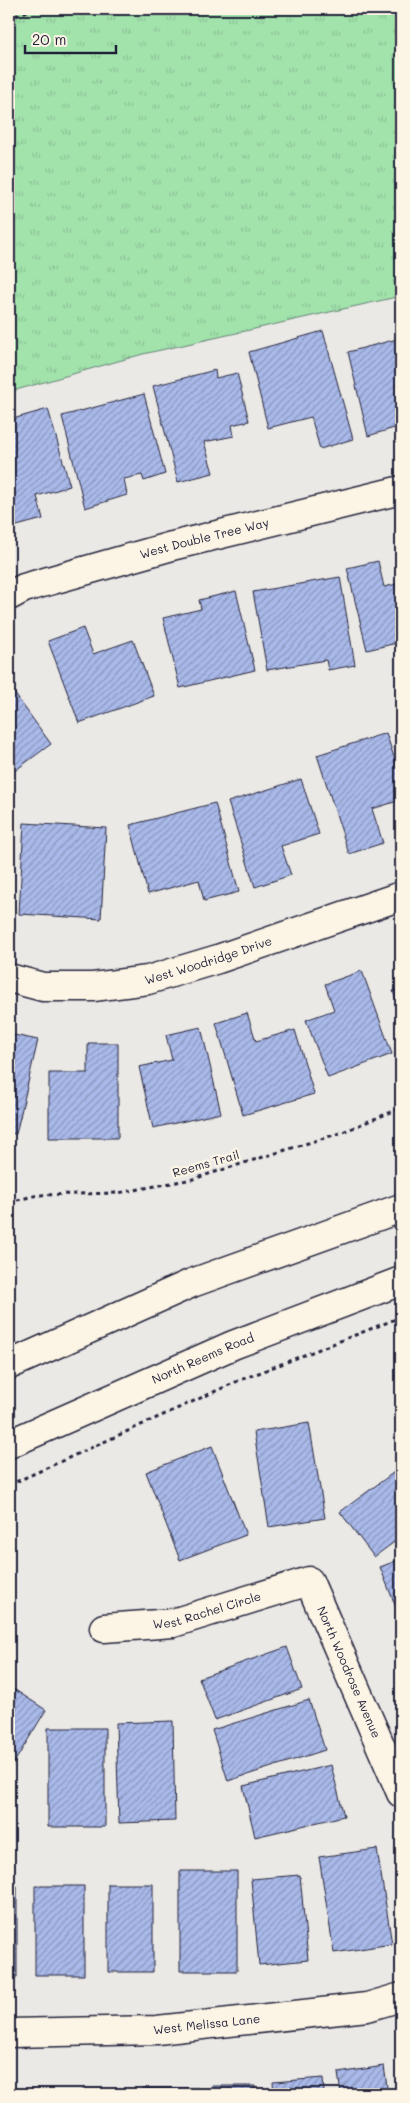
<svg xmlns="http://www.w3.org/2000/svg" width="410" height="2103" viewBox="0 0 410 2103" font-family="Mali,sans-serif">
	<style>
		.grass { fill: url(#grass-tufts); stroke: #628274 }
		.building { fill: url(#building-hatch); stroke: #22223b }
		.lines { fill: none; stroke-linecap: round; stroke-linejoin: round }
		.minor-casing { stroke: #22223b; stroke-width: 31 }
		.secondary-casing { stroke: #22223b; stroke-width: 31 }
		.path { stroke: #22223b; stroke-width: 3; stroke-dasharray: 4 4; stroke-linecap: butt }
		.minor { stroke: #fcf5e5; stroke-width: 28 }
		.secondary { stroke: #fcf5e5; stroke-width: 28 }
		.labels { text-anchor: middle; stroke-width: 4.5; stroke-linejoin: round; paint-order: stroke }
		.street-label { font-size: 12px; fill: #22223b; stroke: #fcf5e5 }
	</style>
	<defs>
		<pattern id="grass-tufts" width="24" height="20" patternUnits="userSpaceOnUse" patternTransform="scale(1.25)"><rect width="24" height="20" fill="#a2e3ac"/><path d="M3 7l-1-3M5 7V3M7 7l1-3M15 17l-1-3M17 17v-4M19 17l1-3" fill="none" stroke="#8bc295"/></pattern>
		<pattern id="building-hatch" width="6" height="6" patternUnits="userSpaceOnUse" patternTransform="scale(1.25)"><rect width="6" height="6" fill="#a9b9e9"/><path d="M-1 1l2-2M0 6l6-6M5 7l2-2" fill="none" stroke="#8996be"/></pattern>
	</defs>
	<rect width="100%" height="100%" fill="#ebe9e6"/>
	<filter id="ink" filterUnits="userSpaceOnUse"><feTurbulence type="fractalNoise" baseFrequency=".02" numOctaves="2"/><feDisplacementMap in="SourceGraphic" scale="10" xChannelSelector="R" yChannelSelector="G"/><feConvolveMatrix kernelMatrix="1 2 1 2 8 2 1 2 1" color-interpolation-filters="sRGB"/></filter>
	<g filter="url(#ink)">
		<!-- grass -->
		<path class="grass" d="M9 9H401V296L143 354 9 392Z"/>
		<!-- building -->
		<path class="building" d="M323 331 353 439 320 449 311 417 268 428 249 352Z
			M401 338V426L368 436 348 352Z
			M215 370 216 378 237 373 249 421 232 425 234 436 204 442 213 473 178 482 153 386Z
			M144 394 165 474 144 481 142 475 124 479 127 495 85 508 62 416Z
			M48 409 70 486 37 496 43 519 9 528V420Z
			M378 561 384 587 401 583V642L367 650 347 568Z
			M340 577 355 665 328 670 326 660 267 670 253 592Z
			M236 591 255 670 180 688 163 618 201 609 199 600Z
			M83 628 93 654 133 640 154 696 79 723 48 641Z
			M9 686 51 744 9 775Z
			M386 733 401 778V800L372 809 383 843 349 854 317 755Z
			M301 779 319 834 281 846 291 875 255 887 228 802Z
			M215 803 239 892 204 901 199 880 148 894 130 825Z
			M24 823 106 828 101 919 19 914Z
			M362 971 392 1054 328 1078 306 1020 334 1010 325 984Z
			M401 989V1014L393 991Z
			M247 1013 256 1041 295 1030 314 1094 243 1115 216 1023Z
			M201 1027 221 1113 153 1128 139 1067 172 1060 166 1035Z
			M9 1034 38 1040 16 1134 9 1133Z
			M88 1043H118V1138H49V1073H88Z
			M309 1423 325 1518 269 1527 254 1432Z
			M212 1446 246 1535 180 1560 146 1472Z
			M401 1467V1537L374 1557 340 1512Z
			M401 1559V1614L399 1615 380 1567Z
			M287 1647 302 1689 215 1720 199 1678Z
			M9 1686 46 1710 9 1771Z
			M309 1700 325 1750 228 1781 212 1730Z
			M173 1721 175 1821 119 1823 116 1723Z
			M48 1728H105V1827H48Z
			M331 1765 344 1816 255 1837 243 1786Z
			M377 1849 392 1944 334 1953 319 1857Z
			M180 1871H237V1971H180Z
			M300 1875 308 1960 259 1965 251 1879Z
			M108 1884H153V1972H108Z
			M9 1886H17V1977H9Z
			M35 1886H84V1975H35Z
			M384 2066 388 2094H341L338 2073Z
			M323 2078 324 2094H274L273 2082Z
			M211 2086H255V2094H211Z
			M143 2088H198V2094H143Z
			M82 2090H132V2094H82Z
			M71 2092V2094H15V2093Z"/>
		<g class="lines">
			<!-- minor casing -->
			<g class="minor-casing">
				<g id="minor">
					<path id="s1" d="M9 596 24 588 172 546 401 490"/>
					<path id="s2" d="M9 978 43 987H93L148 980 218 959 401 896"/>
					<path id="s3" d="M104 1628 173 1623 309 1581 401 1793"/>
					<path id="s4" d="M9 2033 157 2030 367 2007 401 1997"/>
				</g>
			</g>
			<!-- secondary casing -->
			<g class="secondary-casing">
				<g id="secondary">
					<path d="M9 1365 192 1283 401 1208"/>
					<path id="s5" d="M9 1444 233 1345 401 1281"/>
				</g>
			</g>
			<!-- path -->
			<path class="path" d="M9 19 32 9
				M9 1202 38 1195 118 1193 193 1179 340 1133 401 1108
				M9 1485 238 1381 401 1317"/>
			<!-- minor -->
			<use href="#minor" class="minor"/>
			<!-- secondary -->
			<use href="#secondary" class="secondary"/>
		</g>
	</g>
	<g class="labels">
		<!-- street labels -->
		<g class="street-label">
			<text dy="4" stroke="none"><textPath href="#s1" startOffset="204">West Double Tree Way</textPath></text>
			<text dy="4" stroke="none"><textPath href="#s2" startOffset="204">West Woodridge Drive</textPath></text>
			<text transform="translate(206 1164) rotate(-16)" y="4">Reems Trail</text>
			<text dy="4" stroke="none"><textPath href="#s5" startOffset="212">North Reems Road</textPath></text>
			<text dy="4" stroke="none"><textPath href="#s3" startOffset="105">West Rachel Circle</textPath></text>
			<text dy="4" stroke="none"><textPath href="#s3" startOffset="311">North Woodrose Avenue</textPath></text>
			<text dy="4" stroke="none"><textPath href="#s4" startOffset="198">West Melissa Lane</textPath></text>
		</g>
	</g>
	<!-- margin -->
	<rect width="410" height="2103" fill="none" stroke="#fcf5e5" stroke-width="30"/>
	<rect x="15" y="15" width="380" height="2073" fill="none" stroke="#22223b" stroke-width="2" filter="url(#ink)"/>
	<!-- scale -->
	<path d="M25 45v8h91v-8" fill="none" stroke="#22223b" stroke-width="2.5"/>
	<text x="32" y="45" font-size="15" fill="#22223b" stroke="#fcf5e5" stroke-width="4" paint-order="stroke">20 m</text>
</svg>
